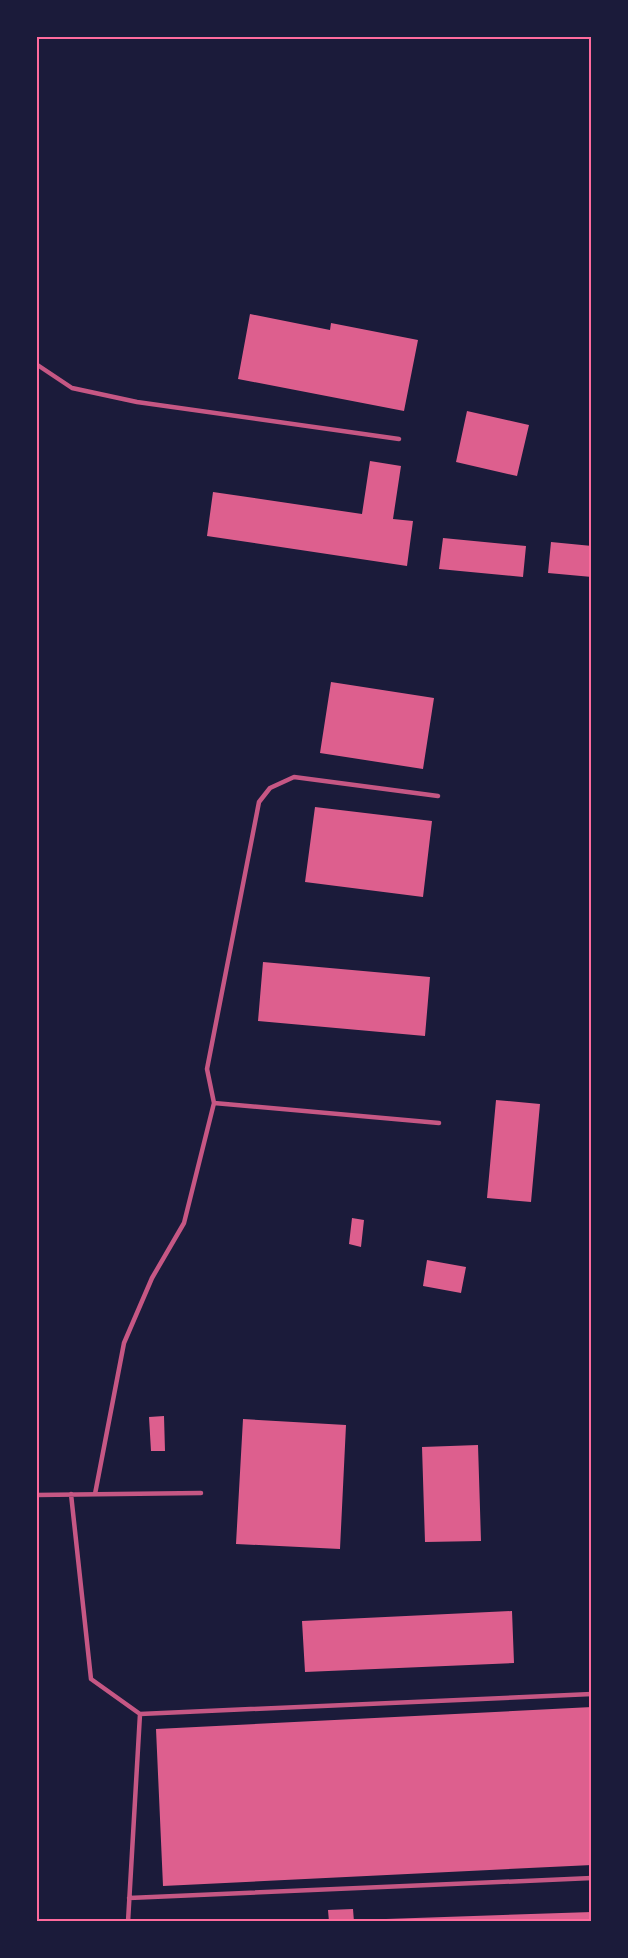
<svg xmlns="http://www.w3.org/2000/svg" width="628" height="1958" viewBox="0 0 628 1958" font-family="Overpass,sans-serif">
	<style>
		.building { fill: #dd5f8e }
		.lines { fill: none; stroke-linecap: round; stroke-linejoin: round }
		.service { stroke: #c65784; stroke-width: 4.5 }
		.neatline { fill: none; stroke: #ff6b9d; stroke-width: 2 }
	</style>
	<rect width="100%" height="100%" fill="#1b1b3a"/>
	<!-- building -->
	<path class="building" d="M250 314 330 330 331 323 418 340 404 411 238 379Z
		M467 411 529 425 517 476 456 462Z
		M370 461 401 466 393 519 413 521 407 566 207 536 213 492 362 514Z
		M443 538 526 546 523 577 439 569Z
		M551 542 592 546V577L548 573Z
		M331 682 434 698 423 769 320 753Z
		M315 807 432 821 423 897 305 882Z
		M263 962 430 977 425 1036 258 1021Z
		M496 1100 540 1104 531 1202 487 1198Z
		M352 1218 364 1220 361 1247 349 1244Z
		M427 1260 466 1267 461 1293 423 1286Z
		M164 1416 165 1451H151L149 1417Z
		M243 1419 346 1425 340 1549 236 1544Z
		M478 1445 481 1541 425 1542 422 1447Z
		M512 1611 514 1663 305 1672 302 1621Z
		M592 1707V1865L163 1886 156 1729Z
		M353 1909 354 1922H329L328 1910Z
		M592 1912V1922H386V1919Z"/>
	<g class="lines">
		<!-- service -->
		<path class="service" d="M36 364 72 388 137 402 399 439
			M214 1103 439 1123
			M71 1494 91 1679 140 1714 592 1694
			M95 1494 124 1343 152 1278 184 1223 214 1103 207 1069 259 802 270 788 294 777 438 796
			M36 1495 201 1493
			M129 1898 592 1878
			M128 1922 140 1714"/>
	</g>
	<!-- border -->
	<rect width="628" height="1958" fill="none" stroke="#1b1b3a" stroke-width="75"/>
	<rect x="38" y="38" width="552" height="1882" class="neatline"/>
</svg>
